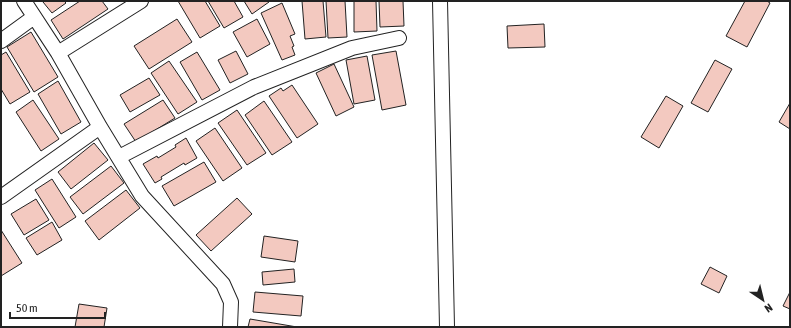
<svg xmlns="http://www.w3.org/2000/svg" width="791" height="328" viewBox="0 0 791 328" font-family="'Asap Condensed',sans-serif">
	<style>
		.building { fill: #f3c9c0; stroke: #222 }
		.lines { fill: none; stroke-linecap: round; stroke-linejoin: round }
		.minor-casing { stroke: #222; stroke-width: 16 }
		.minor { stroke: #fff; stroke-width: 14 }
	</style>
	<rect width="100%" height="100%" fill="#fff"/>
	<!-- building -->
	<path class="building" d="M45 1H64L66 3 52 13 43 2Z
		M80 1H102L108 9 63 39 51 20Z
		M178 1H205L220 26 200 38Z
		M208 1H234L243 17 224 28Z
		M244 1H268L269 2 252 14Z
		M302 1H323L326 37 305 39Z
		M326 1H345L347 37 328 38Z
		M354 1H376L377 31 354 32Z
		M379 1H403L404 26 380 27Z
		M745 1H767L770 3 747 47 726 36Z
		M282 3 295 34 290 36 294 46 292 47 295 55 282 60 261 13Z
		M177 19 192 42 149 69 134 46Z
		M257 19 270 44 247 57 233 32Z
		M544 24 545 47 508 48 507 26Z
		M31 32 58 77 34 92 7 47Z
		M236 51 248 74 230 83 218 60Z
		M396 51 406 105 382 110 372 55Z
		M6 52 30 92 10 104 1 89V55Z
		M197 52 220 90 202 100 180 62Z
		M367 56 375 100 354 104 346 60Z
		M715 60 732 69 708 112 691 103Z
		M169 61 197 102 178 114 151 73Z
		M334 64 354 107 336 116 316 73Z
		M149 78 160 95 130 112 120 95Z
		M58 81 81 122 61 134 38 94Z
		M292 85 318 124 297 138 269 96 281 88 283 91Z
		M666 96 683 106 659 148 641 137Z
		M33 100 59 139 41 151 16 112Z
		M163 100 175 118 136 142 124 124Z
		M264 101 292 142 272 155 245 115Z
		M790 103V129L779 122Z
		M237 110 266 153 247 165 218 123Z
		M215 128 242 168 223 181 196 141Z
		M186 138 197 158 185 165 184 163 161 177 162 179 155 183 143 164 157 156 158 158 176 147 175 145Z
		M94 143 108 160 71 189 58 172Z
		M204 162 216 182 174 206 162 186Z
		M111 166 124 183 83 214 70 197Z
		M52 179 76 217 59 228 35 190Z
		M126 190 140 208 99 240 85 221Z
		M237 198 252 214 211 251 196 235Z
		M36 199 49 220 24 235 11 214Z
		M52 222 62 240 37 255 26 238Z
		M1 230 22 263 1 276Z
		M264 236 298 241 295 262 261 257Z
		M710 267 727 276 719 293 701 284Z
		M294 269 295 282 263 285 262 272Z
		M255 292 303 296 301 316 253 312Z
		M790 292V309L783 306Z
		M79 304 107 308 104 327H75Z
		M250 319 297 327H248Z"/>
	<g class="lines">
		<!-- minor casing -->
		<g class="minor-casing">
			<path id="minor" d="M24 1 58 53 100 127 142 196 223 284 231 302 230 327
				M440 1 447 327
				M1 41 34 17
				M58 53 141 1
				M119 157 254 87 352 48 399 38
				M1 197 100 127"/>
		</g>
		<!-- minor -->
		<use href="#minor" class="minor"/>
	</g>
	<!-- border -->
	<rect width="791" height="328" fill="none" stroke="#222222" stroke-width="4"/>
	<!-- north arrow -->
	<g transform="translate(763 300) rotate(145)" stroke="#ffffff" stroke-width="3" paint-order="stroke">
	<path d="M0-3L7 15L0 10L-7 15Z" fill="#222222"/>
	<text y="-6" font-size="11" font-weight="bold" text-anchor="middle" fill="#222222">N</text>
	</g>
	<!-- scale -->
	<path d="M10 312v6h95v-6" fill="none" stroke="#222222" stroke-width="2"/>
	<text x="16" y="312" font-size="12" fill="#222222" stroke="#ffffff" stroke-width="3" paint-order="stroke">50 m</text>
</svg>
